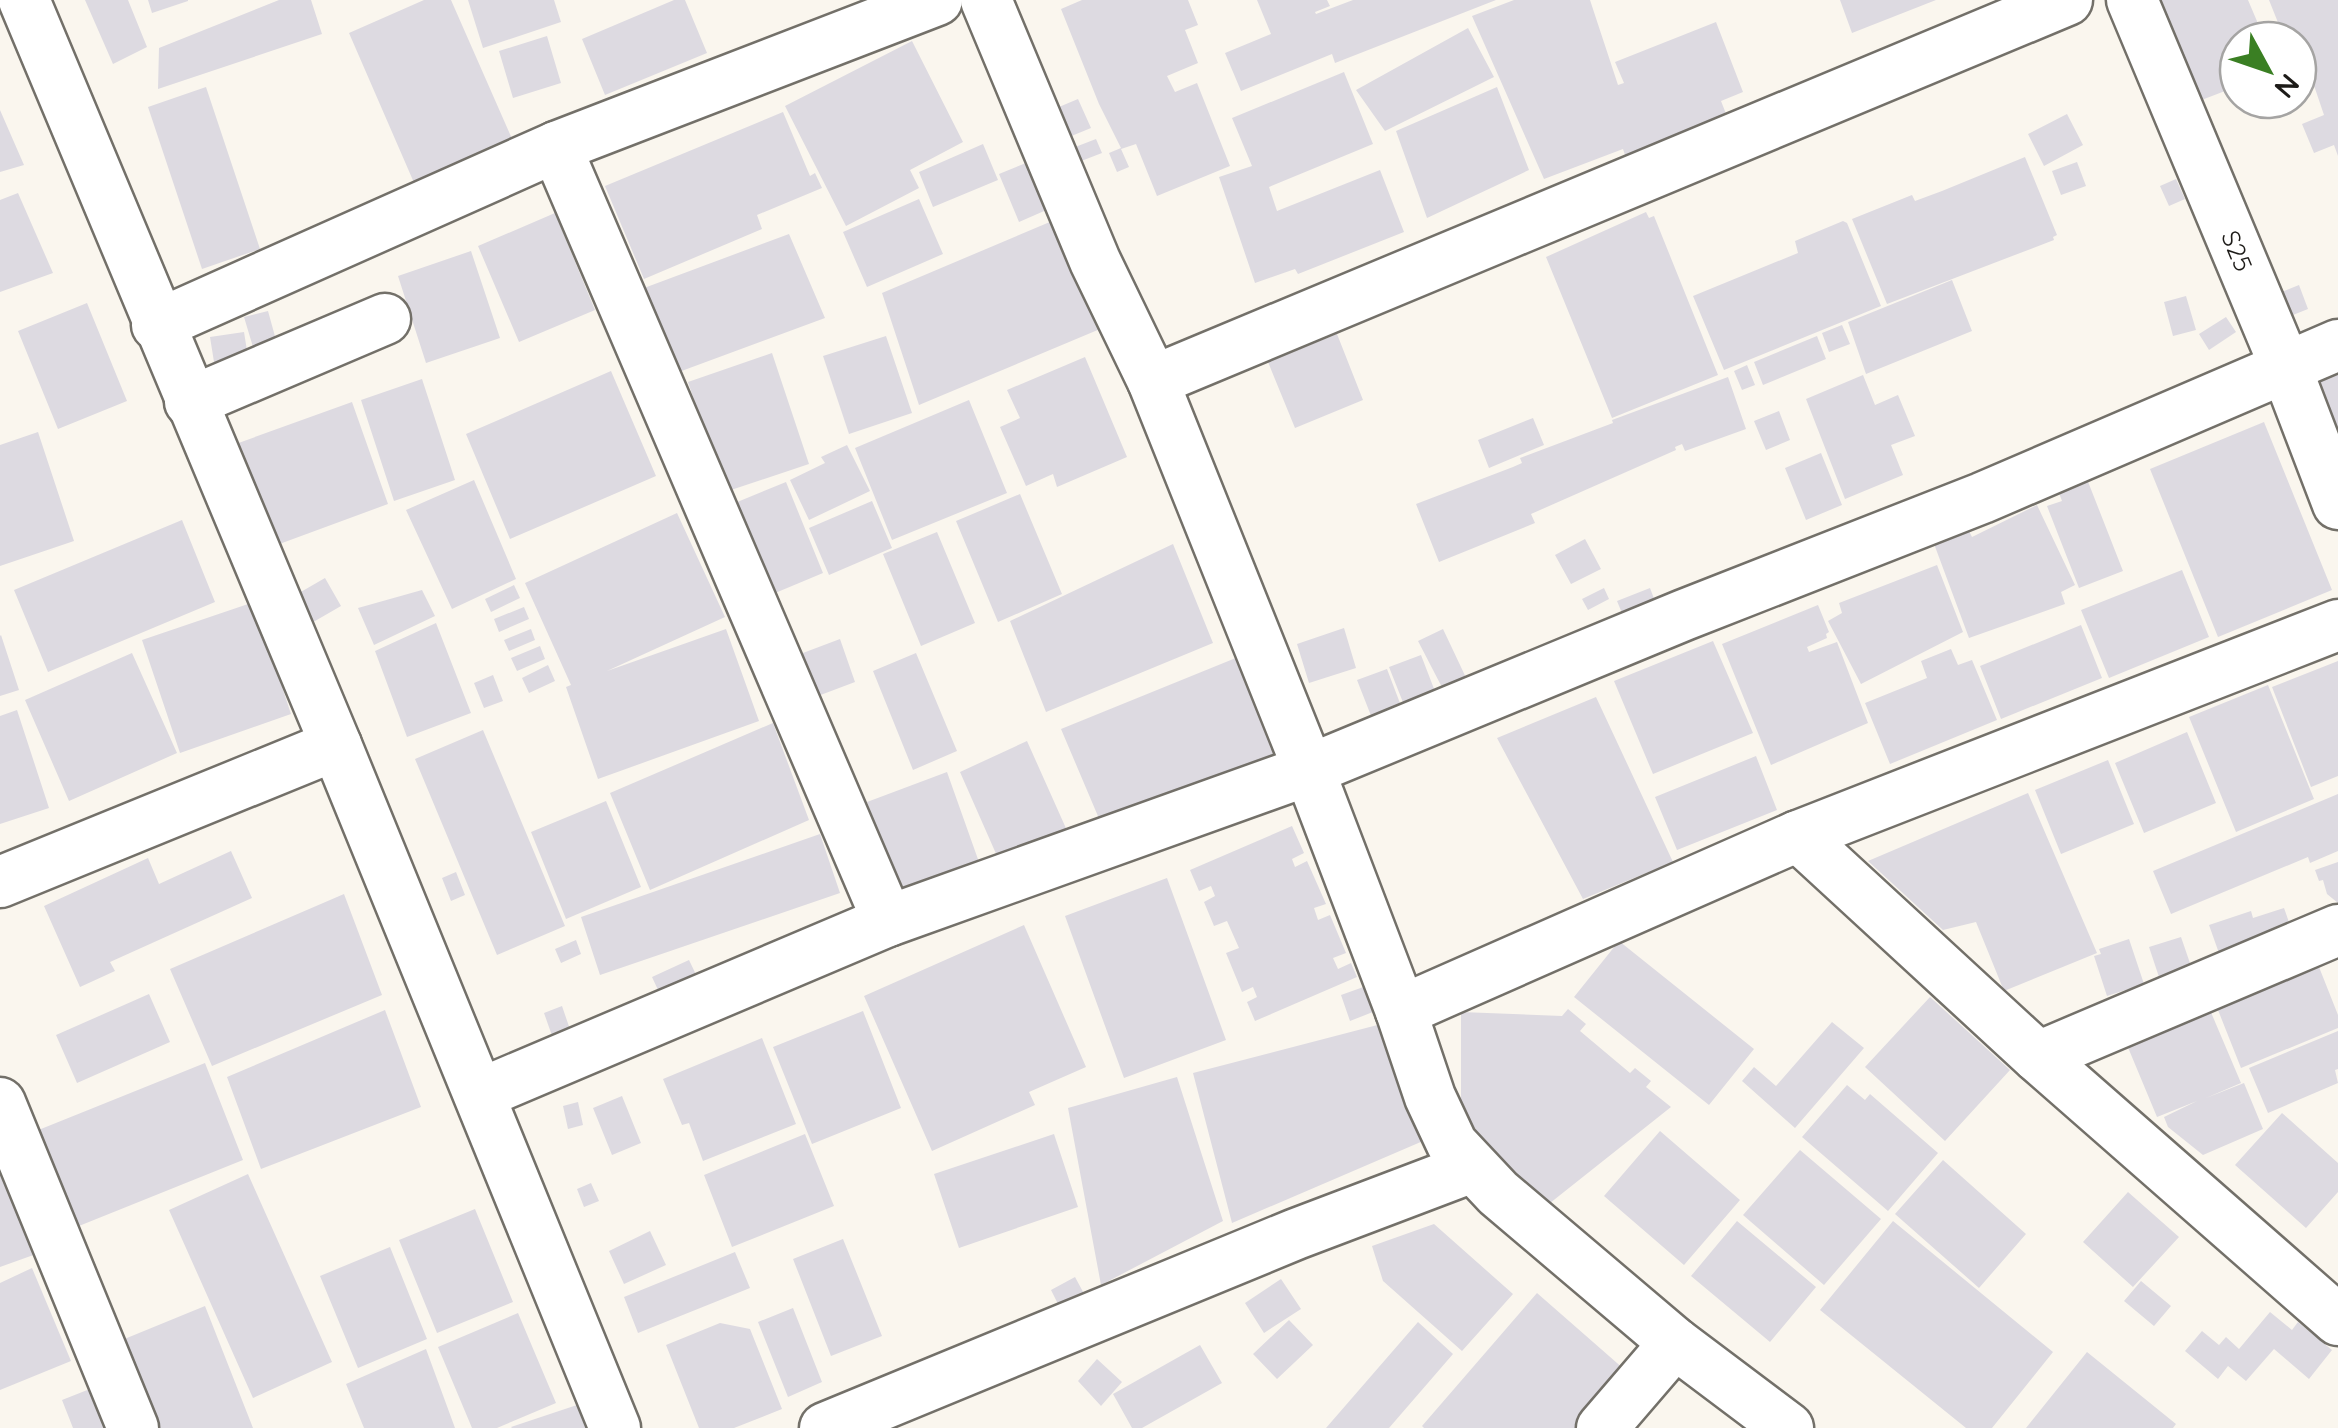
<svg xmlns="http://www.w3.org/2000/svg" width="2338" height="1428" viewBox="0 0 2338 1428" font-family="Quicksand,sans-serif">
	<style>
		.building { fill: #dddae1 }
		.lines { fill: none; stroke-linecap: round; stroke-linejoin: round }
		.minor-casing { stroke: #737069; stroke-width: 55 }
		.minor { stroke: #fff; stroke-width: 50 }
		.labels { text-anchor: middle; stroke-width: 8; stroke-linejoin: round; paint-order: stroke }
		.street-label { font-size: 25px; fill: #1d1b18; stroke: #fff }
	</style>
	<rect width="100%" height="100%" fill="#faf6ee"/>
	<!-- building -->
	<path class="building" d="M85 0H128L147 47 113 64Z
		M148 0H188V1L152 13Z
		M279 0H311L322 34 158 89 159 48Z
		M424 0H451L513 141 415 185 349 33Z
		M468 0H554L561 22 483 48Z
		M674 0H685L707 53 605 95 582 39Z
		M1082 0H1188L1198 25 1185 30 1198 63 1167 76 1175 92 1197 83 1230 166 1157 196 1136 144 1121 149 1129 167 1117 172 1109 153 1121 148 1099 104 1061 9Z
		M1257 0H1327L1330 6 1315 12 1316 14 1353 0H1496L1335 63 1332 54 1241 91 1225 53 1271 34Z
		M1514 0H1590L1618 85 1624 83 1615 62 1716 22 1743 92 1721 101 1730 124 1628 164 1623 149 1544 179 1472 16Z
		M1840 0H1936L1852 33Z
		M2158 0H2248L2265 40H2238V86L2199 101Z
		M2269 0H2338V156L2334 145 2314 153 2302 124 2324 115 2303 53 2298 55V40H2285Z
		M1468 28 1494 77 1385 131 1356 90Z
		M547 36 561 83 513 98 499 51Z
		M912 41 963 142 910 170 919 188 846 226 785 106Z
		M1344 72 1373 144 1269 187 1277 211 1380 170 1404 232 1298 274 1295 269 1255 283 1219 177 1252 166 1232 118Z
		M206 87 260 249 202 269 148 107Z
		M1497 87 1529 170 1427 218 1396 131Z
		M1078 99 1091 128 1047 146 1035 117Z
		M0 110 24 165 0 172Z
		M783 112 810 176 815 173 822 188 757 215 762 229 644 279 605 186Z
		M2067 114 2083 145 2044 166 2028 134Z
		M1096 139 1102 153 1076 163 1070 149Z
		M983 144 998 180 933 207 919 172Z
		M2025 157 2057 235 2053 237 2054 240 1887 304 1852 219 1912 195 1915 201 1942 191Z
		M1031 161 1051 208 1019 222 999 174Z
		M2077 162 2086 186 2061 195 2052 171Z
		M2176 179 2185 199 2169 206 2160 186Z
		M18 193 53 273 0 292V200Z
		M919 199 943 254 867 287 843 232Z
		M1646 212 1649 218 1654 216 1718 375 1612 418 1546 257Z
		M555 213 595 310 519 342 478 246Z
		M1064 216 1112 324 919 405 882 293Z
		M1843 221 1847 223 1881 306 1724 370 1693 296 1798 253 1795 241Z
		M789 234 825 318 668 376 636 291Z
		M471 251 500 338 426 363 398 276Z
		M1952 280 1972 331 1866 374 1848 322Z
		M2299 285 2308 309 2283 319 2274 295Z
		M2186 296 2196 330 2173 336 2164 302Z
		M87 303 127 401 58 429 18 331Z
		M268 311 276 340 253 347 244 317Z
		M2226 317 2236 332 2209 350 2199 334Z
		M1842 325 1850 344 1829 352 1822 333Z
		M244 332 248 357 214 362 210 337Z
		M1337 334 1363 400 1295 428 1268 362Z
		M886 336 912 413 849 434 823 356Z
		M1817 336 1826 359 1763 385 1754 362Z
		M772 353 809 464 725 492 688 382Z
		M1085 357 1127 457 1057 487 1053 474 1026 486 1000 427 1020 418 1007 390Z
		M2338 361V432L2312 373Z
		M1747 365 1755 385 1742 390 1734 371Z
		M611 371 656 476 510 539 466 434Z
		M1863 375 1875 405 1898 395 1915 436 1891 445 1903 475 1845 499 1806 399Z
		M1728 377 1746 429 1685 451 1682 444 1675 447 1676 450 1531 514 1535 523 1439 562 1416 504 1513 467 1522 463 1520 458 1605 426 1613 423 1612 420Z
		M422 379 455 480 394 501 361 400Z
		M969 400 1007 493 892 540 855 448Z
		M352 402 388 504 255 553 219 450Z
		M1779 411 1790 440 1766 450 1754 421Z
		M1533 418 1544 445 1489 468 1478 440Z
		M2264 422 2332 590 2218 637 2150 469Z
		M38 432 74 541 0 566V445Z
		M847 445 870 491 809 520 790 480 825 463 821 457Z
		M1821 453 1842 505 1806 520 1785 468Z
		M2085 474 2123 571 2079 588 2047 506 2062 501 2056 485Z
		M474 480 516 579 452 609 406 510Z
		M786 482 823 573 768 596 730 505Z
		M1020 494 1062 594 998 622 956 521Z
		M872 501 892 548 829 575 809 528Z
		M2037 505 2075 585 2061 592 2065 604 1969 638 1930 533 1962 517 1972 537Z
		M677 513 725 617 607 671 726 629 759 721 598 779 566 687 571 685 525 583Z
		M182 520 215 602 48 672 14 590Z
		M937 532 975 623 921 646 883 554Z
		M1585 539 1601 569 1571 584 1555 555Z
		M1173 544 1213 643 1046 712 1010 621Z
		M1937 565 1963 632 1861 684 1828 621 1842 613 1839 603Z
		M2182 570 2209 637 2109 678 2081 610Z
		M325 578 341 606 296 632 280 604Z
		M514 585 520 598 491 612 485 599Z
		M1604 588 1609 599 1588 610 1582 599Z
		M1650 588 1656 604 1624 618 1617 601Z
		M422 590 435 616 374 645 358 608Z
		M254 602 291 714 180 753 142 640Z
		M1818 605 1829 632 1826 634 1827 638 1807 647 1809 652 1837 642 1868 723 1771 765 1722 644Z
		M524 607 529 619 499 632 494 619Z
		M436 623 471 713 407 737 375 651Z
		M2081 625 2102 678 2001 719 1980 666Z
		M1344 628 1356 668 1309 683 1297 644Z
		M531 629 535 640 509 651 504 640Z
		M1443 629 1469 684 1446 695 1418 641Z
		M1 635 19 690 0 696V636Z
		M840 639 855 682 802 702 787 659Z
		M1713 641 1753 733 1653 774 1614 681Z
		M540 646 545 659 517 671 511 658Z
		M1951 649 1958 665 1972 660 1997 720 1890 764 1865 703 1927 678 1921 661Z
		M1253 651 1292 762 1103 828 1061 729Z
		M132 653 177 753 69 801 25 700Z
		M916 653 957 751 913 770 873 671Z
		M1421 655 1441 707 1410 720 1389 667Z
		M2338 661V776L2311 787 2272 687Z
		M548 665 555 681 529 693 522 678Z
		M1387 669 1406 719 1377 731 1357 680Z
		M493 675 503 701 484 708 474 683Z
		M2268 685 2314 799 2236 832 2189 717Z
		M1596 697 1673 862 1583 899 1497 738Z
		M17 710 49 808 0 824V716Z
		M773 723 809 820 650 890 610 793Z
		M483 730 565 926 497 955 415 759Z
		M2187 732 2216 803 2144 833 2115 763Z
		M1027 741 1069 835 1001 865 960 772Z
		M1756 756 1777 810 1677 850 1655 797Z
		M2108 760 2134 824 2061 854 2035 790Z
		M947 772 985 879 906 908 867 802Z
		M2028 793 2097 953 2004 991 1976 922 1943 930 1868 861Z
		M2338 794V851L2310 863 2308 857 2171 914 2153 871Z
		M606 801 641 887 566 919 531 832Z
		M1292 826 1304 853 1292 859 1295 867 1307 861 1326 904 1314 908 1318 920 1330 915 1346 953 1333 958 1338 969 1351 963 1357 977 1255 1021 1247 1002 1257 997 1253 987 1242 992 1226 953 1239 948 1227 921 1214 926 1204 902 1215 896 1211 886 1199 891 1190 870Z
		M820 834 840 893 600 975 581 917Z
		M231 851 252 898 110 962 115 971 80 987 44 906 148 858 159 884Z
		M2338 862V903L2327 894 2323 880 2319 881 2315 870Z
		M456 872 465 895 451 901 442 878Z
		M1167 878 1226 1040 1124 1078 1065 916Z
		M344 894 382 995 212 1066 170 969Z
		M2284 908 2295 939 2220 956 2209 925 2251 911 2253 918Z
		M1024 925 1086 1067 1029 1092 1035 1105 932 1151 864 996Z
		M2181 937 2192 969 2160 980 2149 947Z
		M2129 939 2144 984 2107 996 2094 956 2101 954 2099 949Z
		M576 940 581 954 561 963 555 949Z
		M1619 941 1754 1049 1709 1105 1574 997Z
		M689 960 702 987 665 1005 652 977Z
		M2319 967 2338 1015V1028L2241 1068 2218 1010Z
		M1369 985 1378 1010 1350 1021 1341 995Z
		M149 994 170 1042 77 1083 56 1035Z
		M1930 997 2010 1070 1945 1141 1865 1067Z
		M562 1006 574 1041 556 1047 544 1013Z
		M1568 1009 1586 1024 1580 1031 1630 1073 1635 1068 1651 1081 1646 1087 1671 1107 1540 1211 1461 1112V1012L1562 1016Z
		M385 1010 421 1107 261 1169 227 1077Z
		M2210 1010 2241 1083 2206 1098 2244 1083 2263 1129 2203 1155 2168 1127 2164 1117 2197 1101 2157 1117 2127 1045Z
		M863 1011 901 1108 812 1144 773 1047Z
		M1389 1022 1430 1138 1232 1223 1193 1073Z
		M1832 1022 1864 1048 1795 1128 1742 1081 1754 1067 1776 1086Z
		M2338 1031V1069L2335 1070 2338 1083 2268 1113 2249 1068Z
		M762 1038 796 1124 703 1161 689 1123 682 1125 663 1079Z
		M205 1063 243 1160 69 1230 31 1133Z
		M1177 1077 1223 1221 1101 1285 1068 1108Z
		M1847 1085 1865 1100 1870 1094 1938 1153 1888 1211 1802 1137Z
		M622 1096 641 1143 612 1155 593 1108Z
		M578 1102 583 1125 568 1129 563 1106Z
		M2282 1113 2338 1163V1192L2306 1228 2235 1165Z
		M1660 1131 1740 1200 1684 1265 1604 1196Z
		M0 1134 53 1248 0 1267Z
		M805 1134 834 1206 732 1247 704 1175Z
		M1054 1134 1078 1207 959 1248 934 1174Z
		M1800 1150 1881 1219 1824 1285 1743 1215Z
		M1943 1160 2026 1234 1979 1288 1895 1214Z
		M248 1174 332 1362 253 1398 169 1210Z
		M591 1183 599 1201 584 1207 577 1189Z
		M2128 1192 2179 1237 2133 1287 2083 1242Z
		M475 1209 513 1302 437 1333 399 1240Z
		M1737 1221 1816 1287 1770 1342 1691 1276Z
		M1893 1221 2053 1352 1992 1428H1966L1820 1310Z
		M1434 1224 1513 1294 1462 1351 1383 1281 1372 1246Z
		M650 1231 666 1265 624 1284 609 1251Z
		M843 1239 882 1336 831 1356 793 1259Z
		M390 1247 427 1339 358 1368 320 1276Z
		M735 1252 750 1288 638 1333 624 1297Z
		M32 1268 71 1361 0 1390V1283Z
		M1075 1277 1088 1301 1063 1314 1051 1290Z
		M1281 1279 1301 1309 1264 1333 1245 1303Z
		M2141 1281 2171 1306 2154 1326 2124 1301Z
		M1537 1293 1625 1370 1575 1428H1424L1422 1426Z
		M205 1306 253 1428H157L122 1340Z
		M793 1308 822 1382 788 1397 758 1322Z
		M2270 1312 2292 1330 2298 1322 2332 1350 2309 1379 2274 1349 2246 1381 2228 1366 2218 1379 2185 1351 2202 1331 2219 1345 2226 1337 2239 1349Z
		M518 1313 556 1403 497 1428H472L438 1347Z
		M1289 1320 1313 1345 1277 1379 1253 1354Z
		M1418 1322 1453 1354 1389 1428H1326Z
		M720 1323 750 1329 782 1409 734 1428H699L666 1345Z
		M1200 1345 1222 1383 1142 1428H1132L1113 1394Z
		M426 1349 455 1428H364L346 1384Z
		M2087 1352 2176 1424 2173 1428H2026Z
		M1097 1359 1122 1382 1101 1406 1078 1381Z
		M100 1385 117 1428H73L62 1400Z
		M601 1397 611 1428H512L511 1427Z"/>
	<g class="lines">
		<!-- minor casing -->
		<g class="minor-casing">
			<g id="minor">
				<path d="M24 0 336 745 615 1428"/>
				<path d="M986 0 1095 261 1153 381 1309 770 1401 1011 1430 1097 1452 1144 1498 1193 1675 1343 1788 1428"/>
				<path id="s1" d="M2132 0 2286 368 2338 504"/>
				<path d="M556 147 888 921"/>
				<path d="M157 325 556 147 937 0"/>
				<path d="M1153 381 2067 0"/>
				<path d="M190 402 385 319"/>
				<path d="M1798 836 2038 1057 2338 1320"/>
				<path d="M0 882 336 745"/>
				<path d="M1401 1011 1798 836 2338 625"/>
				<path d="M2038 1057 2338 930"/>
				<path d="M480 1094 888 921 1309 770 1684 615 1982 498 2338 345"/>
				<path d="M0 1103 133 1428"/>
				<path d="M825 1428 1296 1234 1470 1168"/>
				<path d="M1602 1428 1675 1343"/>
			</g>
		</g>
		<!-- minor -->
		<use href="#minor" class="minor"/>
	</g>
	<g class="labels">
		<!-- street labels -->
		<g class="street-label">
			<text dy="9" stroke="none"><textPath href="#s1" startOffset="272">S25</textPath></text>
		</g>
	</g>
	<!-- north arrow -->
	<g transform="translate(2268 70) rotate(130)"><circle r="48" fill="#ffffff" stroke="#a5a4a3" stroke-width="2.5"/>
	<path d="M0-8L18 38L0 25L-18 38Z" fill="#3a7f23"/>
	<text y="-15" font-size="28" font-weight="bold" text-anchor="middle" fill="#1d1b18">N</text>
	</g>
</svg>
